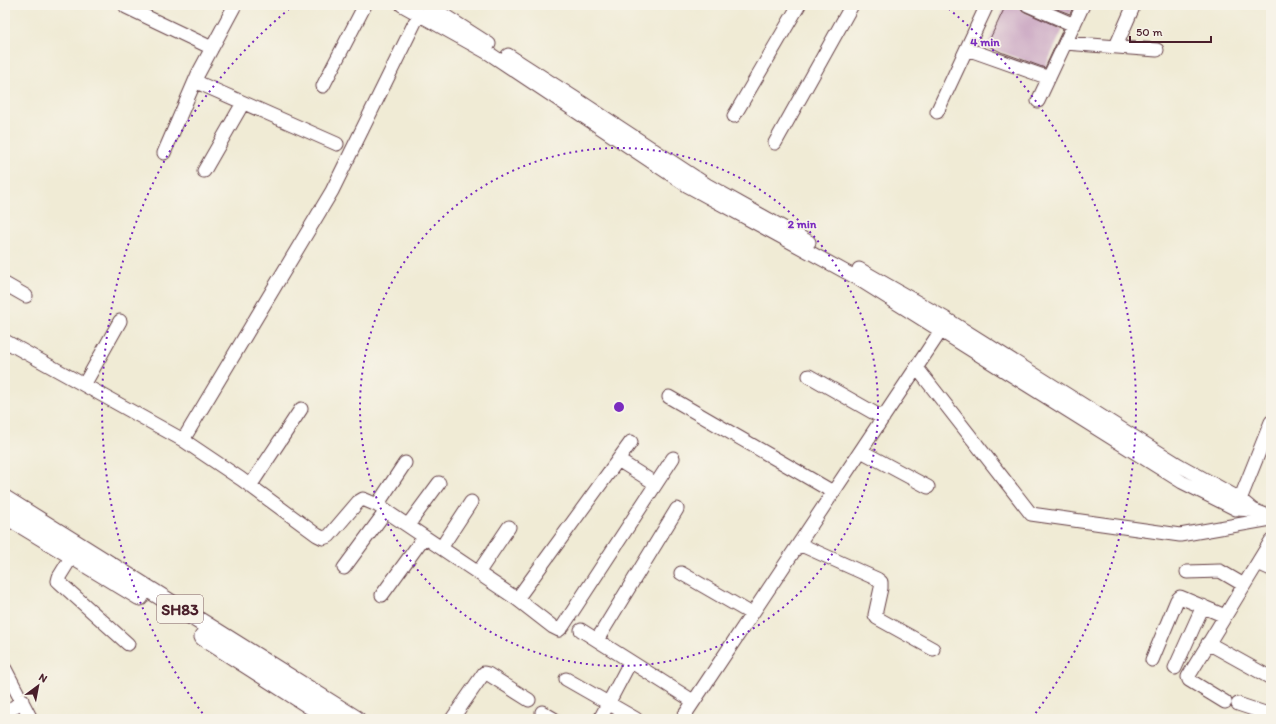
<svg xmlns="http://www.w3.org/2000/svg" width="1276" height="724" viewBox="0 0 1276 724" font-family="Itim,sans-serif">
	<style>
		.building { fill: #c49cbd }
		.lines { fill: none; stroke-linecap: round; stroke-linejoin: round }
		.minor-casing { stroke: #633e44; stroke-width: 15 }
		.major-casing { stroke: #633e44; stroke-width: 19 }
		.minor { stroke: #fff; stroke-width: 13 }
		.major { stroke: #fff; stroke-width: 17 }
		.ring { fill: none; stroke: #7b2cbf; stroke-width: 2; stroke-dasharray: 2 4 }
		.labels { text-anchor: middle; stroke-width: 3.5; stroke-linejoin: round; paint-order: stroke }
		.shield { fill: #f7f3e8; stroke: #7e5f64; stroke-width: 1 }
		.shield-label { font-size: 16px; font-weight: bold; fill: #4a1f2b }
		.centre { fill: #7b2cbf; stroke: #f7f3e8; stroke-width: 2 }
		.ring-label { font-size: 12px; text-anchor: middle; font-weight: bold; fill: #7b2cbf; stroke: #f7f3e8; stroke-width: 3.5; stroke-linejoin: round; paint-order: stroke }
	</style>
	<rect width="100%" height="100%" fill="#f7f3e8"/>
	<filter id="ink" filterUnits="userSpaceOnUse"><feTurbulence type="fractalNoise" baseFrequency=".025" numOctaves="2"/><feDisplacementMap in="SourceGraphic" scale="8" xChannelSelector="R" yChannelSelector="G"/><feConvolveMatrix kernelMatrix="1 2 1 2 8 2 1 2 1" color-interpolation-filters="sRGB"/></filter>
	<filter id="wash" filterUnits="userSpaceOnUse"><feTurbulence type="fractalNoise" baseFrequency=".012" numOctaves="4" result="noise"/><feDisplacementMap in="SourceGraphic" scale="16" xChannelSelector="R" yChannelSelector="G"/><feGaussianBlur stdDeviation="0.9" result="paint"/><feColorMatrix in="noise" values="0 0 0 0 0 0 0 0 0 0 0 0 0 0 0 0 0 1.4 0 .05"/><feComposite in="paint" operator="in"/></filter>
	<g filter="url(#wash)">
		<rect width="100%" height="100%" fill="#f0ebd5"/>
		<g id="blocks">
			<!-- building -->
			<path class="building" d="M1006 5H1014L1025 12 1063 29 1045 68 1004 53H1003L987 45Z
				M1058 5H1074L1070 14 1057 9Z"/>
		</g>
	</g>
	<g filter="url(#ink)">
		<use href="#blocks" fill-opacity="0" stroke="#633e44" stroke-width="1"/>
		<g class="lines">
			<!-- minor casing -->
			<g class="minor-casing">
				<path id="minor" d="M402 5 490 54 688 186 855 277 1182 482 1236 509 1253 510 1271 517
					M428 5 489 44
					M1028 5 1074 25
					M126 7 212 48
					M1065 43 1157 50
					M1116 46 1134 5
					M967 49 1049 78
					M508 55 584 104 707 185 809 242
					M196 80 201 84 337 144
					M323 86 365 5
					M1038 101 1083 5
					M937 112 987 5
					M734 116 799 5
					M775 143 852 5
					M164 153 198 74 235 5
					M204 171 243 103
					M859 269 948 320 1179 465 1240 499 1253 510
					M5 284 26 296
					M5 341 183 440 241 479 317 535 323 538 329 536 358 502 363 499 377 505 517 599 553 627 559 630 563 626 673 458
					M917 368 1031 514 1180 535 1271 519
					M809 376 883 418
					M84 385 120 321
					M669 397 833 492
					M183 440 332 191 419 14
					M861 451 928 487
					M618 460 656 484
					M250 486 301 409
					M377 505 405 463
					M1237 507 1271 422
					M408 525 439 483
					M799 544 877 579 881 582V588L875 615 877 618 933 649
					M441 548 471 502
					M72 556 59 577 58 581 128 644
					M1258 563 1271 569
					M344 568 386 511
					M1187 572 1220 571 1244 585
					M478 573 509 527
					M681 573 752 614
					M382 595 424 537
					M517 599 631 442
					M581 630 693 701
					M597 640 677 509
					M1208 643 1271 678
					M1152 660 1177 600 1180 597 1225 616
					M1175 668 1203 606
					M5 669 31 719
					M566 679 636 719
					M1225 702 1189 680 1188 677 1271 541
					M1238 704 1271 715
					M542 712 554 719
					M5 715 22 700
					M452 719 484 673 488 674 529 700
					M600 719 627 668
					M682 719 946 323"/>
			</g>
			<!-- major casing -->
			<g class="major-casing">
				<path id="major" d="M5 499 356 719
					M5 515 140 597
					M203 637 331 719"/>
			</g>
			<!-- minor -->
			<use href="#minor" class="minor"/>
			<!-- major -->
			<use href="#major" class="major"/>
		</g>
	</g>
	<!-- distance rings -->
	<g class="ring">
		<circle cx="619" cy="407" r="259"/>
		<path d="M206 718A517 517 0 0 1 294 5M944 5A517 517 0 0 1 1032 718"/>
	</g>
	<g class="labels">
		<!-- shield labels -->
		<rect class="shield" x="157" y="595" width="46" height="28" rx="3"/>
		<g class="shield-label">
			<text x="180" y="615">SH83</text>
		</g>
	</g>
	<circle cx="619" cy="407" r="6" class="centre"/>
	<g class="ring-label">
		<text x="985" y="46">4 min</text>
		<text x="802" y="228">2 min</text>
	</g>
	<!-- margin -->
	<rect width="1276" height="724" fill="none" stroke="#f7f3e8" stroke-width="20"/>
	<!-- north arrow -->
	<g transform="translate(38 686) rotate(32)" stroke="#f7f3e8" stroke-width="3" paint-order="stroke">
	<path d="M0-3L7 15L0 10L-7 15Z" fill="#4a1f2b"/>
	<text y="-6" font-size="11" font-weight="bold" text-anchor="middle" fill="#4a1f2b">N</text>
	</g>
	<!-- scale -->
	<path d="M1130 36v6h81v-6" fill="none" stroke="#4a1f2b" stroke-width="2"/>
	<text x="1136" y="36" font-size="12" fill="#4a1f2b" stroke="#f7f3e8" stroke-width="3" paint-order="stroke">50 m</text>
</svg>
